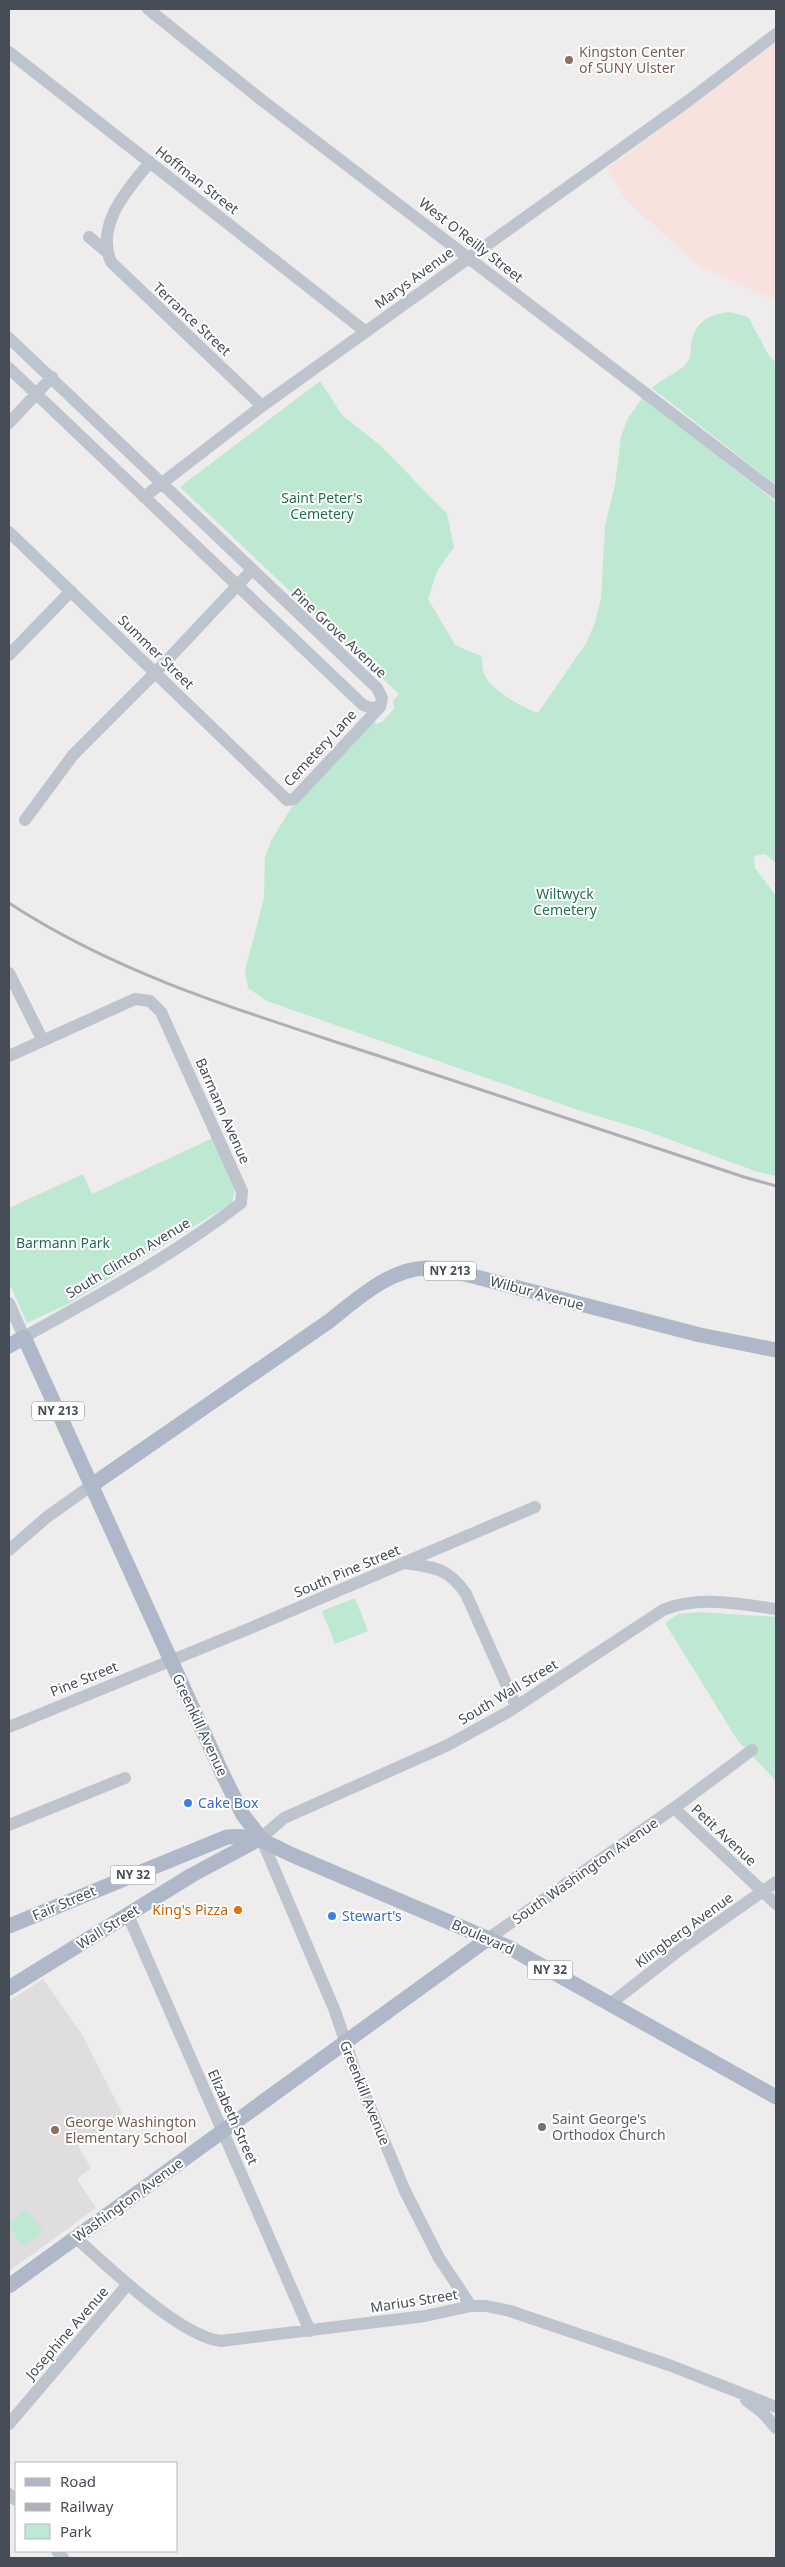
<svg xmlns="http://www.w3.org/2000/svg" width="785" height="2567" viewBox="0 0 785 2567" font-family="'Noto Sans',sans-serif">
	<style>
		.education { fill: #dfdddd }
		.medical { fill: #f7e2dd }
		.green { fill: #bde8d2 }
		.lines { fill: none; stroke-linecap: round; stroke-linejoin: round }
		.minor { stroke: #bec4cd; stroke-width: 12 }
		.major { stroke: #aeb8c8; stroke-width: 15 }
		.rail { stroke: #aeb0b5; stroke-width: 3 }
		.education-dot { fill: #8d6e63; stroke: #fff; stroke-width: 2 }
		.shop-dot { fill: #3f7fe0; stroke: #fff; stroke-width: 2 }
		.food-dot { fill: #e8710a; stroke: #fff; stroke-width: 2 }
		.worship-dot { fill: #6b7280; stroke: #fff; stroke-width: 2 }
		.labels { text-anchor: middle; stroke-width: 4; stroke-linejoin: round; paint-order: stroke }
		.shield { fill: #fff; stroke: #7e8289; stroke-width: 1 }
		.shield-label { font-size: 12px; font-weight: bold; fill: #464d57 }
		.education-label { font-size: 14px; fill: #785e54; stroke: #fff; text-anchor: start }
		.street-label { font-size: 14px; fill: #464d57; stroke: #fff }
		.park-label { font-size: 14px; fill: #206f50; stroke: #fff }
		.shop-label { font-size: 14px; fill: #366cbe; stroke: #fff; text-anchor: start }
		.food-label { font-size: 14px; fill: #c56008; stroke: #fff; text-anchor: end }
		.worship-label { font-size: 14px; fill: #5b616d; stroke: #fff; text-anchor: start }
	</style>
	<rect width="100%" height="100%" fill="#eeecec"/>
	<!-- education -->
	<path class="education" d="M43 1979 83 2036 123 2115 78 2146 91 2168 77 2179 96 2208 9 2271V2001Z"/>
	<!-- medical -->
	<path class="medical" d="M776 42V300L699 266 625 199 607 169Z"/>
	<!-- green -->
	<path class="green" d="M729 312 748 317 768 354 776 363V485L652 388C662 378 682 372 689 360 691 354 690 346 692 340 697 320 710 315 729 312Z
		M320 381 342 415 381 446 447 514 454 547 437 571 428 599 455 645 481 656C482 660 482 666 483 671 487 688 522 708 538 713L587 642 595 622 601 599 605 526 615 485 621 436 628 418 643 397 776 502V863L765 854 754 856 755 868 776 896V1176L755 1171 647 1131 578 1110 267 1001 248 988 245 971 264 898 265 857 272 839 293 805 374 721 376 724 382 722 394 709 393 701 399 694 180 487Z
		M213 1138 235 1188 232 1203 68 1304 27 1323 9 1283V1208L83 1174 92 1194Z
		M355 1598 368 1631 335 1644 322 1611Z
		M700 1612 776 1617V1781L738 1741 665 1623 678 1614Z
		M27 2209 43 2232 23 2246 9 2225V2222Z"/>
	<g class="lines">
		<!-- minor -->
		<path class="minor" d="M148 9 263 101 776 493
			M9 52 366 332
			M150 162C128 189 95 224 111 262L262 406
			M89 237 106 251
			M9 338 377 688 382 698 380 707
			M9 368 363 705 371 708 380 707
			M9 423 52 377
			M144 497 262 406 688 101 776 34
			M9 532 287 800 294 799 380 707
			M9 655 71 591
			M25 820 73 755 156 672 251 571
			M9 973 43 1041
			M9 1056 135 999 150 1001 161 1012 242 1191 241 1203C174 1255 98 1296 24 1337L9 1303
			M9 1550 47 1517 92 1485
			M404 1563C434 1567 449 1568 466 1594L516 1706
			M9 1727 253 1627 535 1507
			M674 1808 776 1904
			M9 1825 125 1778
			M128 1915 310 2331
			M489 1938 674 1808 752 1750
			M610 2004 686 1945 776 1882
			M76 2238C109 2267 179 2336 221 2341L425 2316 471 2306H486L510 2311 669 2365 776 2407
			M471 2306 439 2258 405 2191 355 2071 335 2011 261 1838 284 1818 446 1746 508 1712 663 1610C698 1595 740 1604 776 1609
			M746 2400 763 2413 776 2428
			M9 2424 128 2284
			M9 2494 16 2500
			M57 2551 63 2558"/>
		<!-- major -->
		<path class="major" d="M9 1346 24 1337 223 1775 243 1815 261 1838
			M92 1485 328 1322C356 1300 389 1269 426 1268 436 1268 447 1270 457 1272L700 1335 776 1350
			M9 1926 227 1837C256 1834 265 1842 290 1854L510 1948 776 2097
			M9 1988 192 1875 261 1838
			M9 2286 489 1938"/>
		<!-- rail -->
		<path class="rail" d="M9 903C120 976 251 1014 376 1055 499 1095 621 1137 744 1177L776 1186"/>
	</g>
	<!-- markers -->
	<g class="education-dot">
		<circle cx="569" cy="60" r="5"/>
		<circle cx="55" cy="2130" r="5"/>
	</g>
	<g class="shop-dot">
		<circle cx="188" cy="1803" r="5"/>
		<circle cx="332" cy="1916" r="5"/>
	</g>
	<circle class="food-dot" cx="238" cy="1910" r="5"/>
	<circle class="worship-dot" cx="542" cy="2127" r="5"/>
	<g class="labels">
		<!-- shield labels -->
		<g class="shield">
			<rect x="424" y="1261.5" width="52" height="19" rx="4"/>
			<rect x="32" y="1401.5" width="52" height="19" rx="4"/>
			<rect x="110.5" y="1865.5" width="45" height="19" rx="4"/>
			<rect x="527.5" y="1960.5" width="45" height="19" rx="4"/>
		</g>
		<g class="shield-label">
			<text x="450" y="1275">NY 213</text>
			<text x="58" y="1415">NY 213</text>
			<text x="133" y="1879">NY 32</text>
			<text x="550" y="1974">NY 32</text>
		</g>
		<!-- education labels -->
		<g class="education-label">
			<text x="579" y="57">Kingston Center<tspan x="579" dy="16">of SUNY Ulster</tspan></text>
			<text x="65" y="2127">George Washington<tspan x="65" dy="16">Elementary School</tspan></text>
		</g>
		<!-- street labels -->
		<g class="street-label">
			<text transform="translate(197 180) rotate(38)" y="5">Hoffman Street</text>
			<text transform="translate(471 240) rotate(38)" y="5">West O'Reilly Street</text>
			<text transform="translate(414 278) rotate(-36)" y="5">Marys Avenue</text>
			<text transform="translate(192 319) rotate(43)" y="5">Terrance Street</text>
			<text transform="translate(339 633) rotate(43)" y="5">Pine Grove Avenue</text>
			<text transform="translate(156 652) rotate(44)" y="5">Summer Street</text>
			<text transform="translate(320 748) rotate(-47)" y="5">Cemetery Lane</text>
			<text transform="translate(223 1111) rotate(66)" y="5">Barmann Avenue</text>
			<text transform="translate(128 1258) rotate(-31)" y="5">South Clinton Avenue</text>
			<text transform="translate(537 1293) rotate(15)" y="5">Wilbur Avenue</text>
			<text transform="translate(347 1571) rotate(-23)" y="5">South Pine Street</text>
			<text transform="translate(84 1679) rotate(-22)" y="5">Pine Street</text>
			<text transform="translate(508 1692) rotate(-31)" y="5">South Wall Street</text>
			<text transform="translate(200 1725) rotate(65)" y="5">Greenkill Avenue</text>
			<text transform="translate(724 1835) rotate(43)" y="5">Petit Avenue</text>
			<text transform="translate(585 1871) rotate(-35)" y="5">South Washington Avenue</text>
			<text transform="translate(64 1903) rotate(-23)" y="5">Fair Street</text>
			<text transform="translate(108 1927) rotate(-32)" y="5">Wall Street</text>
			<text transform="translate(684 1930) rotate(-36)" y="5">Klingberg Avenue</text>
			<text transform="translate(483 1937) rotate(24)" y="5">Boulevard</text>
			<text transform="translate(365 2093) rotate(68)" y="5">Greenkill Avenue</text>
			<text transform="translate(233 2117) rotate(66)" y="5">Elizabeth Street</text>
			<text transform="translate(128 2200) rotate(-36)" y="5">Washington Avenue</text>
			<text transform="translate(414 2301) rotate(-9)" y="5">Marius Street</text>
			<text transform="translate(67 2333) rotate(-49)" y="5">Josephine Avenue</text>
		</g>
		<!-- park labels -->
		<g class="park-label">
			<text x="322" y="503">Saint Peter's<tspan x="322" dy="16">Cemetery</tspan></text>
			<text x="565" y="899">Wiltwyck<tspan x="565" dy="16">Cemetery</tspan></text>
			<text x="63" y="1248">Barmann Park</text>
		</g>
		<!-- shop labels -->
		<g class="shop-label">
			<text x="198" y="1808">Cake Box</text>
			<text x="342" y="1921">Stewart's</text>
		</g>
		<!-- food labels -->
		<g class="food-label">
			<text x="228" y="1915">King's Pizza</text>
		</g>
		<!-- worship labels -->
		<g class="worship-label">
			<text x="552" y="2124">Saint George's<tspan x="552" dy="16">Orthodox Church</tspan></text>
		</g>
	</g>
	<!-- border -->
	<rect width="785" height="2567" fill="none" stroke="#464d57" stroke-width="20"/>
	<!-- legend -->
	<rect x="15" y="2462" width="162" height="90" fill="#ffffff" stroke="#b5b8bc"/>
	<rect x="25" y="2478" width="25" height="8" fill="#aeb8c8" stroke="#b5b8bc"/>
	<text x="60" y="2487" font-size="15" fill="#464d57">Road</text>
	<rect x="25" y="2503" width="25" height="8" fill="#aeb0b5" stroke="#b5b8bc"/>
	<text x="60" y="2512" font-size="15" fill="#464d57">Railway</text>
	<rect x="25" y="2524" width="25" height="15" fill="#bde8d2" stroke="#b5b8bc"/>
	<text x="60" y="2537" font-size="15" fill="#464d57">Park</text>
</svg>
